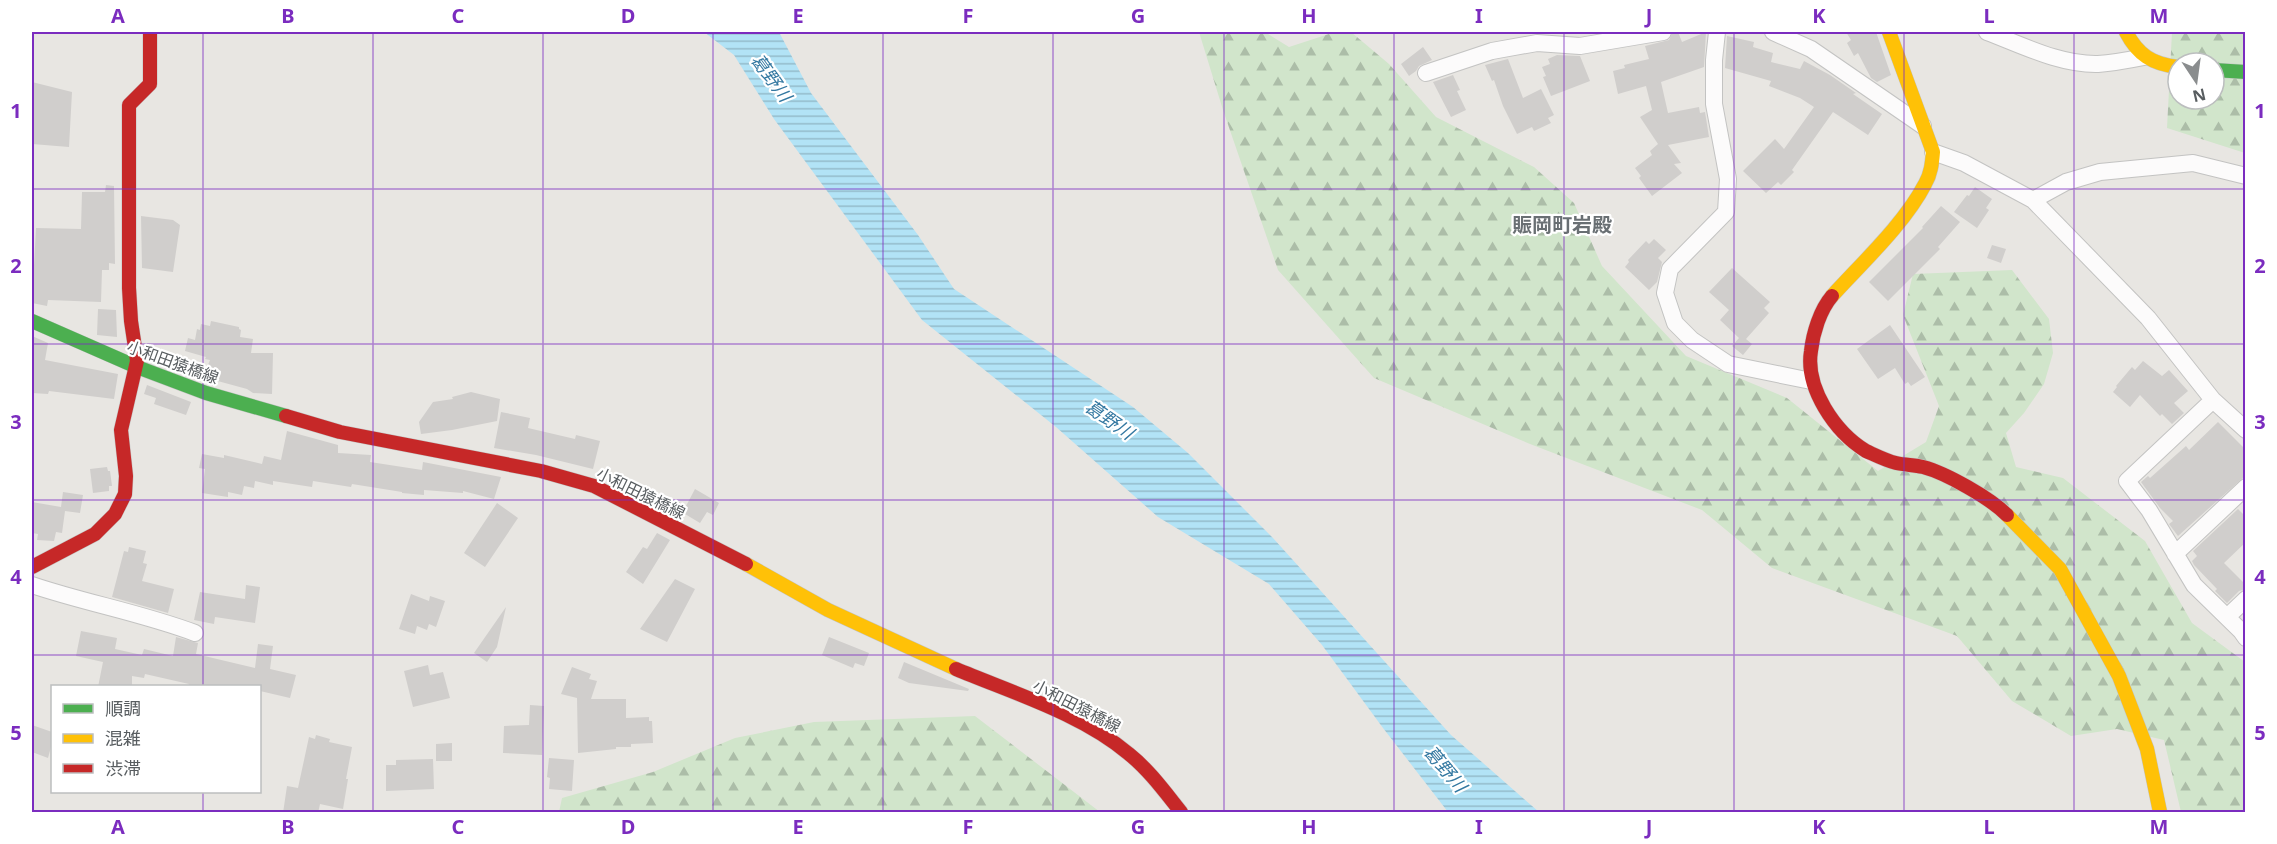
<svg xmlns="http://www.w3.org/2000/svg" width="2277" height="844" viewBox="0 0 2277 844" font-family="'Noto Sans','Noto Sans JP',sans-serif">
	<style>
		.forest { fill: url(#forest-firs); fill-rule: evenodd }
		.water { fill: url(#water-rules) }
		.building { fill: #d0cecc }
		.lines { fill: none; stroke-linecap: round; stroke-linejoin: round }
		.street-casing { stroke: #c3c3c2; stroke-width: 18 }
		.fast-casing { stroke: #c4c5c4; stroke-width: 15 }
		.slow-casing { stroke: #c4c5c4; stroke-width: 15 }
		.jam-casing { stroke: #c4c5c4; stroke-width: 15 }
		.street { stroke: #fcfbfb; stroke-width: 16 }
		.fast { stroke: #4caf50; stroke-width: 14 }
		.slow { stroke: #ffc107; stroke-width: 14 }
		.jam { stroke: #c62828; stroke-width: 14 }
		.grid { fill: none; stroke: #7b2cbf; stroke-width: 1.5; stroke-opacity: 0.55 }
		.labels { text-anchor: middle; stroke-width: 4.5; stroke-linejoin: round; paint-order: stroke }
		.street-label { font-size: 16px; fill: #585d60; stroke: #fff }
		.water-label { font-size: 18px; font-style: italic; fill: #3378a1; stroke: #fff }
		.quarter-label { font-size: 20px; font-weight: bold; fill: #696f73; stroke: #fff }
		.neatline { fill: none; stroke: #7b2cbf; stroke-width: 2 }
		.grid-label { font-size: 20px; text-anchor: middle; font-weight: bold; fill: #7b2cbf }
	</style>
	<defs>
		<pattern id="forest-firs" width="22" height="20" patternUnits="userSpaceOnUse" patternTransform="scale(1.5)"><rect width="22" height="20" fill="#d1e5cb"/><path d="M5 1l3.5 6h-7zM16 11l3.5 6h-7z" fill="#acbda8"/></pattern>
		<pattern id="water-rules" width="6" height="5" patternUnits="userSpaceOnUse" patternTransform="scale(1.5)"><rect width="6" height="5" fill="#b2e3f6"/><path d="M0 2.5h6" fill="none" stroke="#94bbcb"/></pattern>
	</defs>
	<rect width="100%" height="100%" fill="#e8e6e2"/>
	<!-- forest -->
	<path class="forest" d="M1199 32H1265L1289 47 1335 32H1351L1389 64 1436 117 1534 167 1574 203 1602 266 1686 356 1787 398 1878 471 1926 442 1939 406 1903 315 1913 274 2012 270 2049 319 2053 353 2044 384 2024 413 2006 433 2016 467 2063 478 2145 541 2192 623 2245 662V812H2181L2164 740 2117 729 2071 736 2012 701 1957 636 1772 568 1702 510 1530 444 1374 378 1278 270 1223 110Z
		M2172 32H2245V153L2167 128ZM2178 63H2214V99H2178Z
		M975 716 1100 812H559L562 798 653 772 735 738 814 722Z"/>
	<!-- water -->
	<path class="water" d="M704 32H779L811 93 918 235 954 289 1133 407 1188 453 1273 538 1451 735 1539 812H1448L1383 728 1322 645 1269 584 1158 517 1056 427 922 320 774 119 734 55Z"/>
	<!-- building -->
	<path class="building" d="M1673 32H1678L1682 42 1706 32 1704 67 1661 82 1668 113 1699 107 1700 113 1705 112 1709 137 1668 145 1681 163 1674 164 1682 173 1652 196 1639 178 1641 176 1635 168 1652 155 1650 151 1658 144 1640 117 1652 110 1646 86 1618 94 1613 71 1625 68 1624 65 1649 59 1645 46 1669 40Z
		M1846 32H1876L1891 75 1877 82 1871 78 1858 53 1854 56 1847 43 1851 40Z
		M1727 36 1754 42 1753 47 1773 53 1771 62 1800 69 1804 61 1830 75 1856 93 1853 94 1882 114 1868 135 1833 112 1792 170 1794 172 1781 185 1778 182 1766 193 1743 171 1775 139 1784 149 1814 107 1800 98 1769 86 1771 81 1725 68Z
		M1423 47 1432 60 1419 66 1416 71 1409 76 1401 64Z
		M1557 55 1580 56 1590 81 1551 96 1543 77 1546 76 1542 67 1550 64 1548 59Z
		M1508 59 1523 98 1541 89 1554 115 1548 118 1551 123 1534 131 1532 127 1517 134 1503 106 1494 80 1492 81 1485 65Z
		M1453 75 1460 90 1457 91 1466 110 1451 117 1433 82Z
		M32 82 72 92 69 147 32 144Z
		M106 185 114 186 115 264 109 263V270H102L101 302 48 300 47 306 32 303 36 228 81 229 82 192H105Z
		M1975 187 1992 199 1986 208 1989 210 1977 228 1954 212 1967 195 1969 196Z
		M1941 206 1960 222 1938 247 1940 249 1888 301 1869 282 1923 228 1922 227Z
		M141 216 173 220 180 225 173 272 142 268Z
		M1654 239 1666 250 1658 258 1662 262 1657 282 1649 290 1625 267 1629 262 1628 260 1646 241 1649 244Z
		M1992 245 2006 249 2001 263 1987 258Z
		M1732 268 1770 302 1764 308 1769 313 1746 339 1752 344 1743 355 1732 346 1739 338 1720 320 1729 310 1709 292Z
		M98 309 116 310 117 337 97 335Z
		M211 321 239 327V329L241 330 240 337 253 339 251 353H273L272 394 253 393 247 389 203 377 210 360 205 359 206 357 185 351 188 338 195 340 197 329 200 330 201 324 210 326Z
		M1890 325 1925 377 1911 386 1908 382 1905 384 1895 368 1878 379 1857 349Z
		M32 336 48 343 45 360 118 374 114 399 49 391 48 394 32 393Z
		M2143 361 2162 376 2169 370 2188 391 2174 403 2184 413 2172 424 2162 414 2160 416 2140 395 2130 407 2113 392 2117 387 2116 386 2132 367 2135 370Z
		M147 385 191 402 186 415 154 404 156 398 144 394Z
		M471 392 500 399 497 421 452 430 421 434 419 422 433 402 453 399 452 397Z
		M501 412 530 418 528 428 575 439 576 435 600 441 593 469 536 455 494 448Z
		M2218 422 2246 450V475L2178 536 2169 524 2173 521 2160 508 2141 482 2148 476 2150 478 2186 446 2189 450Z
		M287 431 338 445V453L371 455 370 462 422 470 423 462 501 477 494 499 463 491V493L424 490V495L402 493V492L352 484 351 487 313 481 312 487 273 481V485L255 481 254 488 244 486 242 495 228 492V497L202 493 205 469 199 468 202 454 224 458V455L262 464 264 456 281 460Z
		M107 467 108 471H110L112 486H109V491L93 493 90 469Z
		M695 489 719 503 713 515 707 512 700 523 685 514 684 516 672 510 677 501 686 506Z
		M63 492 83 495 80 513 65 511 62 533 56 532 54 541 37 540 38 534 32 533V502L61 507Z
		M497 503 518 518 485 567 464 553Z
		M2238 509 2246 517V542L2224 563 2246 585V589L2239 591 2227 603 2215 591 2217 589 2194 565 2192 561 2197 556 2193 551Z
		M657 533 670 540 643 584 626 572 643 547 647 549Z
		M129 547 146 551 143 563 147 564 142 581 174 589 168 613 112 597 124 551 128 552Z
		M675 579 695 589 667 642 640 629Z
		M246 585 260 587 255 623 215 617 214 624 194 620 200 592 245 599Z
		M411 594 429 601 430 596 445 601 436 627 429 624 427 630 417 626 415 634 399 629Z
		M506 607 497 647 487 662 474 653Z
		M81 631 117 638 115 649 142 655 144 649 173 656 176 637 198 643 196 654 255 668 258 644 273 646 270 669 296 675 290 698 260 691V687H188L189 684 145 674 144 678 132 676V687H98L103 662 76 656Z
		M829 637 869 653 864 666 855 663 853 668 822 655Z
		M904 662 969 689 968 691 909 683 898 678Z
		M428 665 430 675 443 672 450 698 413 707 404 671Z
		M572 667 591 674 589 679 597 681 591 699H626V718L649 717V721H652L653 743 631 744V747H616V749L578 753 577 698 561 694Z
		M530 705 544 706 542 755 503 753 504 726 529 725Z
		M32 725 52 732V743L48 758 32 752Z
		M316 735 330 739 329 742 352 747 346 779H348L343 809 320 804 318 813H283L287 786 298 788 309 737 315 739Z
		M452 743V761H436V744Z
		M549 758 574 760 572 791 549 789 550 778 547 777Z
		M433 759 434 789 386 791V765H396V760Z"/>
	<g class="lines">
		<!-- street casing -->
		<g class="street-casing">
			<path id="street" d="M1717 32 1714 60V104L1728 179 1726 212 1670 269 1665 293 1675 323 1692 340 1728 364 1811 381
				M1773 32 1811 49 1923 126
				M1987 32C2022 45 2060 65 2098 64 2113 63 2129 60 2144 57
				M1426 73 1492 51 1537 43 1580 46 1663 32
				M1933 152 1964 163 2033 200 2148 318 2213 400 2246 430
				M2033 200 2066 182 2100 172 2193 163 2246 176
				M2213 400 2127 481 2149 510 2194 585 2241 631 2246 638
				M2175 554 2246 487
				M32 585C85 603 142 613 195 633
				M2227 617 2246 599"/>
		</g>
		<!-- fast casing -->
		<g class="fast-casing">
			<path id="fast" d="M2214 70 2246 72
				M32 321 137 367 206 393 286 416"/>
		</g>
		<!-- slow casing -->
		<g class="slow-casing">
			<path id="slow" d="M2126 32C2138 55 2152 64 2178 67
				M1832 296C1862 263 1905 223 1925 184 1931 174 1932 163 1933 152L1889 32
				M2007 515 2060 569 2119 676 2147 749 2160 812
				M746 564 828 610 956 669"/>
		</g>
		<!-- jam casing -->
		<g class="jam-casing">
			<path id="jam" d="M1832 296C1820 310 1813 333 1811 351 1805 388 1835 432 1866 451 1875 455 1887 461 1896 463 1905 465 1915 465 1923 467 1946 473 1990 498 2007 515
				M286 416 340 432 541 471 594 486 746 564
				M32 567 95 534 115 514 125 494 126 476 121 430 137 361 131 321 129 288V105L150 84V32
				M956 669C1013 693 1082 714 1129 754 1149 770 1165 792 1181 812"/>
		</g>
		<!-- street -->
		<use href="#street" class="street"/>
		<!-- fast -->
		<use href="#fast" class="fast"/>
		<!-- slow -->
		<use href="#slow" class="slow"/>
		<!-- jam -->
		<use href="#jam" class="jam"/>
	</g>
	<!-- grid -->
	<path class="grid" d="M203 32V686M373 32V812M543 32V812M713 32V812M883 32V812M1053 32V812M1224 32V812M1394 32V812M1564 32V812M1734 32V812M1904 32V812M2074 32V812M32 189H2246M32 344H2246M32 500H2246M32 655H2246M203 792V812"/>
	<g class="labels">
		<!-- street labels -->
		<g class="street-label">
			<text transform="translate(173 362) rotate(20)" y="6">小和田猿橋線</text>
			<text transform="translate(641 493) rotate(26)" y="6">小和田猿橋線</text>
			<text transform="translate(1077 706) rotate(27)" y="6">小和田猿橋線</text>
		</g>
		<!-- water labels -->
		<g class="water-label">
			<text transform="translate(771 78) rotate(54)" y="6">葛野川</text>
			<text transform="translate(1109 420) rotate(35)" y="6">葛野川</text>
			<text transform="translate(1445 769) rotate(50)" y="6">葛野川</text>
		</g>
		<!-- quarter labels -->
		<g class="quarter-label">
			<text x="1562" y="232">賑岡町岩殿</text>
		</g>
	</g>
	<!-- border -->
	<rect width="2277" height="844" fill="none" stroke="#ffffff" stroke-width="66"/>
	<!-- legend -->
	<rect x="51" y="685" width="210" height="108" fill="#ffffff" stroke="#bcbebf" stroke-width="1.5"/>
	<rect x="63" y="704" width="30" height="9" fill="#4caf50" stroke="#bcbebf" stroke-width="1.5"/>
	<text x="105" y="715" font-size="18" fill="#585d60">順調</text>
	<rect x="63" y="734" width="30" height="9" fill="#ffc107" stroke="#bcbebf" stroke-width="1.5"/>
	<text x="105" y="745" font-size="18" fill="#585d60">混雑</text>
	<rect x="63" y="764" width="30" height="9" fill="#c62828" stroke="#bcbebf" stroke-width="1.5"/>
	<text x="105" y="775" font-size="18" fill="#585d60">渋滞</text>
	<!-- north arrow -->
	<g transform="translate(2196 81) rotate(167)"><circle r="28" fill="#ffffff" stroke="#bcbebf" stroke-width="1.5"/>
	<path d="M0-4.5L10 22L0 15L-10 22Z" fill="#8a8d8e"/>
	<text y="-9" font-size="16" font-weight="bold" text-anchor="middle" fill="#585d60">N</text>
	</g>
	<rect x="33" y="33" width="2211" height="778" class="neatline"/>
	<g class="grid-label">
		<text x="118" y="23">A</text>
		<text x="288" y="23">B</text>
		<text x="458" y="23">C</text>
		<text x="628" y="23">D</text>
		<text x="798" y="23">E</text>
		<text x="968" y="23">F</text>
		<text x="1138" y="23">G</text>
		<text x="1309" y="23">H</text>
		<text x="1479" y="23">I</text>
		<text x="1649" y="23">J</text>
		<text x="1819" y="23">K</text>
		<text x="1989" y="23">L</text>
		<text x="2159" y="23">M</text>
		<text x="16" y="118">1</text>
		<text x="2260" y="118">1</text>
		<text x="16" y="273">2</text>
		<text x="2260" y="273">2</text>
		<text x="16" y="429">3</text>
		<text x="2260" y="429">3</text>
		<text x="16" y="584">4</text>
		<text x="2260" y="584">4</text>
		<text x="16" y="740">5</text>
		<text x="2260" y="740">5</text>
		<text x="118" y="834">A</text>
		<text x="288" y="834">B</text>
		<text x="458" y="834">C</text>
		<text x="628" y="834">D</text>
		<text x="798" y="834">E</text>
		<text x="968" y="834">F</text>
		<text x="1138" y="834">G</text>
		<text x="1309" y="834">H</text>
		<text x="1479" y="834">I</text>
		<text x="1649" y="834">J</text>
		<text x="1819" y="834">K</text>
		<text x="1989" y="834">L</text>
		<text x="2159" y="834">M</text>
	</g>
</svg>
